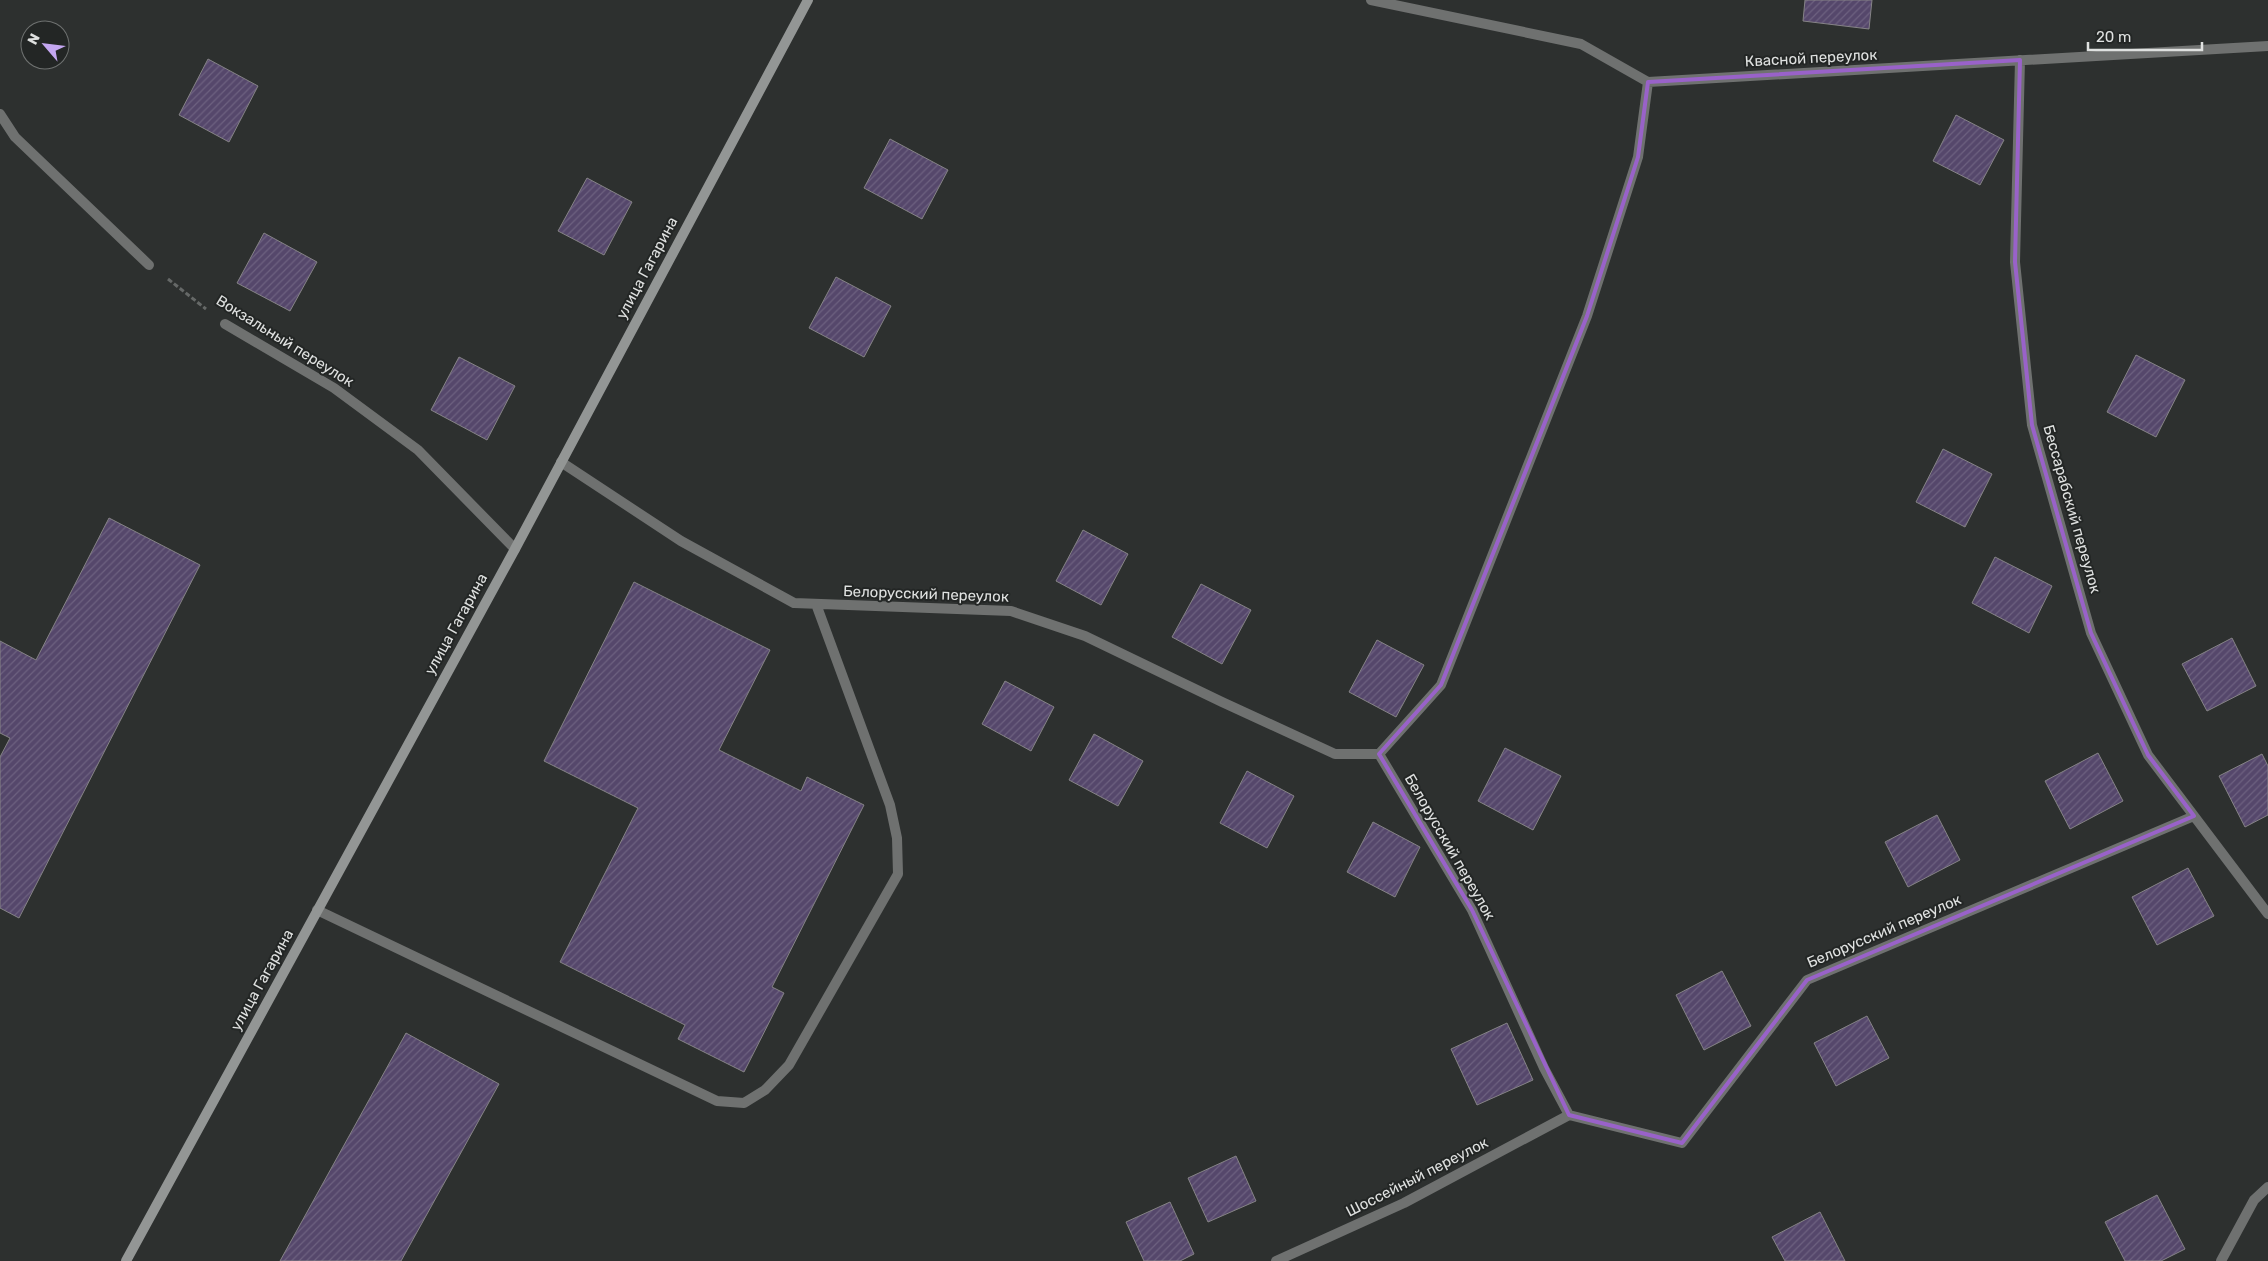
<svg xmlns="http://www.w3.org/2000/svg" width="2268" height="1261" viewBox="0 0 2268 1261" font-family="Rubik,sans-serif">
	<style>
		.building { fill: url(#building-hatch); stroke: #858386 }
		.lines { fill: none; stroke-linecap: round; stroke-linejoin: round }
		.path { stroke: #656867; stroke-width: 3; stroke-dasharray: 5 2.5; stroke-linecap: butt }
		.street { stroke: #6f7170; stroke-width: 10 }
		.secondary { stroke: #939695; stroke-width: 10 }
		.marked { fill: none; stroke: #9962c9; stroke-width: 4; stroke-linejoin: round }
		.labels { text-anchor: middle; stroke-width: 4; stroke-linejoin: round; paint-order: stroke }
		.street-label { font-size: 15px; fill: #dfe1e0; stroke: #232625 }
	</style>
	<defs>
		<pattern id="building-hatch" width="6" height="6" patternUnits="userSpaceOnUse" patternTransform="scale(1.25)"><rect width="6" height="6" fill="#55476b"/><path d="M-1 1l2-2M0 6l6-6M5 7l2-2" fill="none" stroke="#6d6180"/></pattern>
	</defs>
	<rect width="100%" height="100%" fill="#2d302f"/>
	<!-- building -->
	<path class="building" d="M1805 0H1872L1869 29 1803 21Z
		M208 59 258 86 229 142 179 115Z
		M1956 115 2004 140 1980 185 1933 161Z
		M890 139 948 170 922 219 864 188Z
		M587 178 632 202 604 255 558 231Z
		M264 233 317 262 290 311 237 283Z
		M836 277 891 306 864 357 809 328Z
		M2136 355 2185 380 2156 437 2107 412Z
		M459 357 515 386 487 440 431 410Z
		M1943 449 1992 474 1965 527 1916 502Z
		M109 518 200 565 19 918 0 908V757L10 738 0 733V641L36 660Z
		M1083 530 1128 554 1101 605 1056 581Z
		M1995 557 2052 586 2029 633 1972 603Z
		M634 582 770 650 719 750 801 791 807 777 864 805 772 987 784 993 744 1072 678 1039 685 1025 560 962 638 808 544 761Z
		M1201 584 1251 610 1222 664 1172 637Z
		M2232 638 2256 686 2207 711 2182 664Z
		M1377 640 1424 665 1396 717 1349 692Z
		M1005 681 1054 707 1031 751 982 724Z
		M1094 734 1143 761 1118 806 1069 780Z
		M1505 748 1561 776 1533 830 1478 801Z
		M2098 753 2123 801 2070 829 2045 781Z
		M2262 754 2268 766V815L2245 827 2219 776Z
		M1247 771 1294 796 1267 848 1220 823Z
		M1937 815 1960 860 1908 887 1885 842Z
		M1373 822 1420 847 1395 897 1347 872Z
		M2188 868 2214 916 2157 945 2132 897Z
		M1722 971 1751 1026 1704 1050 1676 995Z
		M1867 1016 1889 1058 1836 1086 1814 1043Z
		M1507 1023 1533 1080 1477 1105 1451 1049Z
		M406 1033 499 1084 401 1261H280Z
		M1236 1156 1256 1201 1208 1222 1188 1178Z
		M2157 1195 2185 1249 2161 1261H2125L2105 1222Z
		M1170 1202 1194 1254 1180 1261H1144L1126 1222Z
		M1820 1212 1845 1261H1785L1772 1237Z"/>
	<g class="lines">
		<!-- path -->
		<path class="path" d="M168 279 206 309"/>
		<!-- street -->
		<path class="street" d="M1371 0 1581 44 1648 82 2268 46
			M2020 60 2015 262 2032 425 2091 633 2148 755 2268 914
			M0 114 15 137 149 265
			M225 324 334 388 418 450 515 549
			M561 462 681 541 794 603 1011 611 1085 636 1222 702 1335 754H1379L1472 910 1544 1068 1569 1115 1682 1143 1807 980 2194 816
			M1379 754 1441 685 1587 316 1638 157 1648 82
			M317 910 717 1101 744 1103 765 1090 789 1065 898 874 897 838 890 805 816 604
			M1276 1261 1404 1203 1569 1115
			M2221 1261 2254 1200 2268 1187"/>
		<!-- secondary -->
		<path class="secondary" d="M126 1261 515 549 808 0"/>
	</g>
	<!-- marked area -->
	<path class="marked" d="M2020 60 2015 262 2032 425 2091 633 2148 755 2194 816 1807 980 1682 1143 1569 1115 1472 910 1379 754 1441 685 1587 316 1638 157 1648 82Z"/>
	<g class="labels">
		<!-- street labels -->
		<g class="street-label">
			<text transform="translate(1811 58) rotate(-3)" y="5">Квасной переулок</text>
			<text transform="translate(647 268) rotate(-62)" y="5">улица Гагарина</text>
			<text transform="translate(285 341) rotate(32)" y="5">Вокзальный переулок</text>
			<text transform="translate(2072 509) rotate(74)" y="5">Бессарабский переулок</text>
			<text transform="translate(926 594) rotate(2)" y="5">Белорусский переулок</text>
			<text transform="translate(456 624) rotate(-61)" y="5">улица Гагарина</text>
			<text transform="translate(1450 847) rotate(60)" y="5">Белорусский переулок</text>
			<text transform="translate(1884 931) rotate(-23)" y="5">Белорусский переулок</text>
			<text transform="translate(262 980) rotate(-61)" y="5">улица Гагарина</text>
			<text transform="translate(1417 1177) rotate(-27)" y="5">Шоссейный переулок</text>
		</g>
	</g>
	<!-- north arrow -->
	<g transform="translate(45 45) rotate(298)"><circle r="24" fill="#232625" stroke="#6e7170"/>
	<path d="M0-4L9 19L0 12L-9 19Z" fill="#c4a7f1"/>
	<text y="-8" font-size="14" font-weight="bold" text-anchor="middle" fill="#dfe1e0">N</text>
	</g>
	<!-- scale -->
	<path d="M2088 42v8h114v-8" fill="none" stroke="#dfe1e0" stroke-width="2.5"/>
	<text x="2096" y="42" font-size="15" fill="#dfe1e0" stroke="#232625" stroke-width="4" paint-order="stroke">20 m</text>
</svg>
